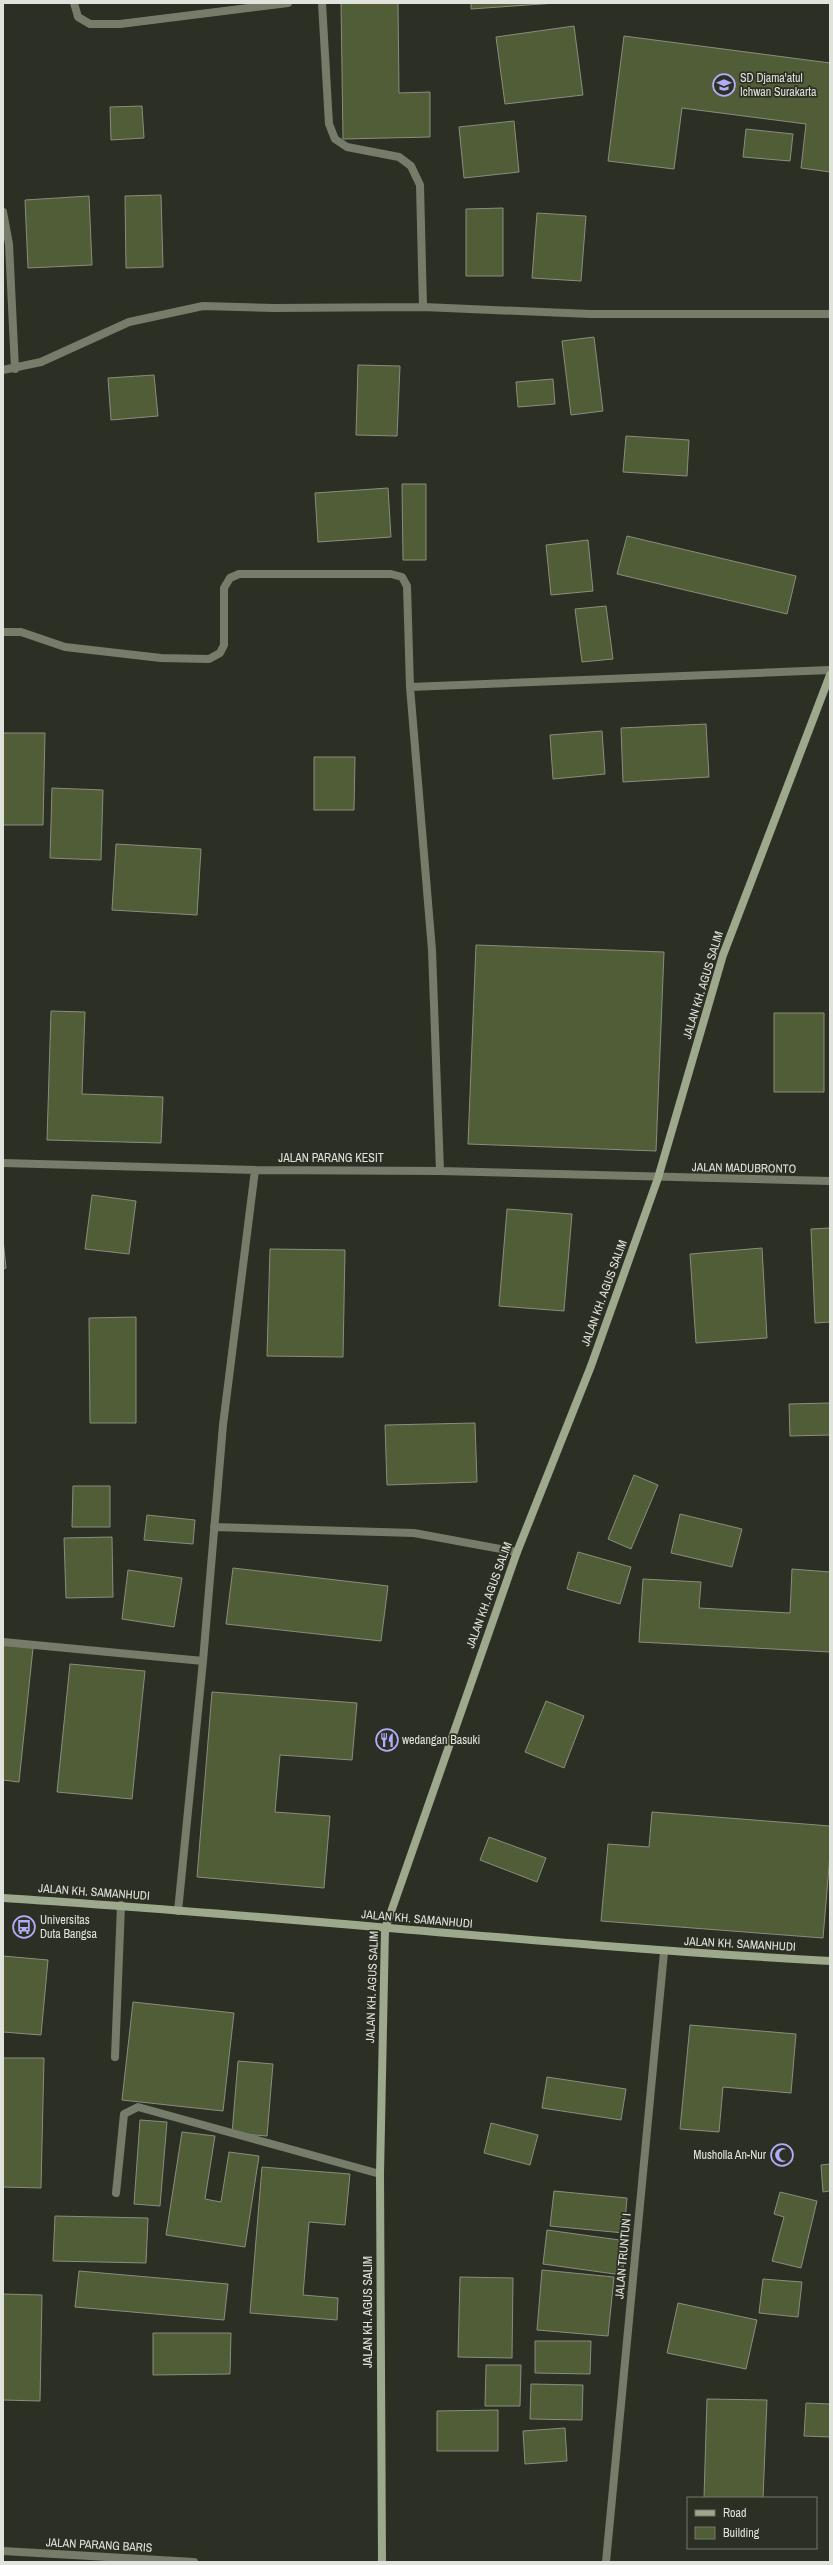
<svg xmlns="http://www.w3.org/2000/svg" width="833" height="2565" viewBox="0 0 833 2565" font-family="'Archivo Narrow',sans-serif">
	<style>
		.building { fill: #515d37; stroke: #888e7f }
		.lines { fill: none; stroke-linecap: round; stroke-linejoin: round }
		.lane { stroke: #767c6a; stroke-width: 8 }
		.street { stroke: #767c6a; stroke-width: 8 }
		.secondary { stroke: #9ea88c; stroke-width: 8 }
		.labels { text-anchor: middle; stroke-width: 3.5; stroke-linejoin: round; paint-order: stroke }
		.poi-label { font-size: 12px; fill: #e0e3db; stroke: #2c3024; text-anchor: start }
		.street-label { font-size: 12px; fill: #e0e3db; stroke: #2c3024 }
	</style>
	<rect width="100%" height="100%" fill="#2c3024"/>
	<!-- building -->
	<path class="building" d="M341 3H398L399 93 430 92V137L343 139Z
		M471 3H556L471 9Z
		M574 26 583 95 505 104 496 37Z
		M624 36 830 63V172L801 168 806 124 682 108 674 169 608 161Z
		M142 106 144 138 111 140 110 107Z
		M514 121 519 172 464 178 459 127Z
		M746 129 793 134 790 161 743 157Z
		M161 195 163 267 126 268 125 196Z
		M89 196 92 265 28 268 25 200Z
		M503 208V276H466V209Z
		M537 213 586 216 581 281 532 278Z
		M594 337 603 411 571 415 562 341Z
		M358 365 400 366 397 436 356 435Z
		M154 375 158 416 111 420 108 378Z
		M553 379 555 404 518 407 516 382Z
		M626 436 689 440 687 476 623 472Z
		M402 484H426V560H403Z
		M388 488 391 537 318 542 315 493Z
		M627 536 796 576 787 614 617 574Z
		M588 540 593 591 551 595 546 545Z
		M606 606 613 659 582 662 575 609Z
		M706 724 709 777 623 782 621 728Z
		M602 731 605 774 553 779 550 735Z
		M3 733H45L43 825H3Z
		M314 757H355L354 810H314Z
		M52 788 103 790 101 860 50 858Z
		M116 844 201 849 197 915 112 910Z
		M476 945 664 952 656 1151 468 1144Z
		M51 1011 85 1012 82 1094 163 1097 161 1143 47 1140Z
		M774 1013H824V1092H774Z
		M92 1195 136 1201 129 1254 85 1249Z
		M507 1209 572 1214 564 1311 499 1306Z
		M830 1228V1322L815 1323 811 1229Z
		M3 1240 6 1268 3 1269Z
		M762 1248 767 1338 696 1343 690 1254Z
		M270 1249 345 1250 343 1357 267 1356Z
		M136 1317V1423H90L89 1318Z
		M830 1403V1435L790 1436 789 1404Z
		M475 1423 477 1482 387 1485 385 1425Z
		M634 1475 658 1485 631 1549 608 1539Z
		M73 1486H110V1527H72Z
		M680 1514 742 1529 732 1567 671 1553Z
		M147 1515 195 1520 193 1544 144 1540Z
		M112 1537 113 1597 66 1598 64 1538Z
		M578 1552 631 1567 620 1604 567 1589Z
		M233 1568 388 1586 381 1641 226 1624Z
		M792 1569 830 1572V1652L639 1642 643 1579 701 1582 699 1608 790 1613Z
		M128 1570 182 1578 174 1627 122 1619Z
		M3 1645 33 1648 19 1782 3 1780Z
		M70 1664 145 1671 132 1799 57 1792Z
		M212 1692 357 1703 352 1760 280 1755 275 1812 330 1816 324 1888 197 1877Z
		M546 1701 584 1716 564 1768 525 1752Z
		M652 1812 830 1826V1855L823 1938 601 1921 608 1844 649 1847Z
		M489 1837 546 1858 537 1882 480 1860Z
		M3 1956 48 1960 41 2035 3 2032Z
		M133 2002 234 2013 223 2111 122 2100Z
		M690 2025 796 2034 791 2093 723 2087 719 2132 680 2129Z
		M3 2058H44L41 2188 3 2187Z
		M238 2061 273 2064 267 2136 232 2133Z
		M547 2077 626 2089 621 2120 542 2108Z
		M140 2120 167 2122 160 2206 134 2204Z
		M491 2123 538 2135 530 2165 484 2153Z
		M182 2132 215 2136 205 2199 221 2202 229 2152 259 2156 245 2247 166 2235Z
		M830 2164V2191L823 2192 821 2165Z
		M262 2167 350 2174 345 2225 309 2222 303 2295 338 2298 337 2320 250 2313Z
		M554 2191 627 2198 624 2233 550 2226Z
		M780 2192 817 2201 801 2268 772 2261 784 2217 774 2214Z
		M55 2216 148 2218 146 2263 53 2261Z
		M547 2230 627 2241 622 2275 543 2264Z
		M542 2270 614 2277 608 2336 537 2330Z
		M79 2271 228 2284 224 2320 75 2307Z
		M460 2277 513 2278 512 2358 458 2357Z
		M763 2279 802 2282 798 2317 759 2313Z
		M3 2294 42 2295 40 2401 3 2400Z
		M678 2303 757 2320 746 2369 667 2353Z
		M153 2333H231L230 2374 153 2375Z
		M535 2341H591L590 2374 535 2373Z
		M486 2365H521L520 2406H485Z
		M531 2384 583 2385 582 2420 530 2419Z
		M707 2399 767 2400 763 2498H704Z
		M806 2403 830 2404V2437L804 2436Z
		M498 2410V2451H437V2411Z
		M565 2428 567 2461 525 2464 523 2431Z"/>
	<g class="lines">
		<!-- lane -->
		<path class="lane" d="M115 2057 121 1905"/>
		<!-- street -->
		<path class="street" d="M74 3 78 17 90 24H120L288 3
			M322 3 329 124 335 139 347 147 399 157 411 166 420 185 423 307
			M3 212 9 244 15 369
			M3 370 41 362 129 322 203 306 274 308 423 307 590 314H830
			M3 632H21L65 647 161 658 209 659 220 653 224 645V588L230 578 239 574H391L402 577 407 586 410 687
			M3 1163 255 1170 440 1171 830 1181
			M440 1171 432 950 410 687 830 670
			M214 1527 414 1533 517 1552
			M3 1642 203 1661
			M178 1911 203 1661 223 1425 255 1170
			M116 2193 124 2114 138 2107 380 2174
			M3 2551 194 2562
			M606 2562 664 1952"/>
		<!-- secondary -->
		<path class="secondary" d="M3 1898C279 1915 554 1946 830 1961
			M382 2562 380 2174 385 1929 517 1552 591 1366 658 1178 723 955 830 675"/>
	</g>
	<!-- icons -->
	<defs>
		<g id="school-ring" transform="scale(1.15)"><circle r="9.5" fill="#2c3024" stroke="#b1adfa" stroke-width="1.5"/><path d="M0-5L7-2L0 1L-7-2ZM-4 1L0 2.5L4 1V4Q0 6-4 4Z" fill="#b1adfa"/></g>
		<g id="restaurant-ring" transform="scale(1.15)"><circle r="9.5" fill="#2c3024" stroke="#b1adfa" stroke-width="1.5"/><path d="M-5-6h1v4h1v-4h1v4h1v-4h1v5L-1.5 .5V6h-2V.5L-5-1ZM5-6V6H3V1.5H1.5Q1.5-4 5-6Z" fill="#b1adfa"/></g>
		<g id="bus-ring" transform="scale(1.15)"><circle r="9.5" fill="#2c3024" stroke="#b1adfa" stroke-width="1.5"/><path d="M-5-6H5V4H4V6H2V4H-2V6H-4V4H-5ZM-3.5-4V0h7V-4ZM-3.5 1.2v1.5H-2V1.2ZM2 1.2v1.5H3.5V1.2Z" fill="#b1adfa"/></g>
		<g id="mosque-ring" transform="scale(1.15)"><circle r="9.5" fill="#2c3024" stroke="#b1adfa" stroke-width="1.5"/><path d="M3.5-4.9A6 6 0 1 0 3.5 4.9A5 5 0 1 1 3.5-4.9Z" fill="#b1adfa"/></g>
	</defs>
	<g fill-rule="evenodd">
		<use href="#school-ring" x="724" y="85"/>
		<use href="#restaurant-ring" x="387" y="1740"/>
		<use href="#bus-ring" x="24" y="1927"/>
		<use href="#mosque-ring" x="782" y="2155"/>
	</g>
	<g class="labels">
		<!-- poi labels -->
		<g class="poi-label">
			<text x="740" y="82">SD Djama'atul<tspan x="740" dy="14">Ichwan Surakarta</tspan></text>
			<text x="402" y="1744">wedangan Basuki</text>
			<text x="40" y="1924">Universitas<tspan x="40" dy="14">Duta Bangsa</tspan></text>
			<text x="766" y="2159" text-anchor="end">Musholla An-Nur</text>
		</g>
		<!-- street labels -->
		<g class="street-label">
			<text transform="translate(703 985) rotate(-73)" y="4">JALAN KH. AGUS SALIM</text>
			<text x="331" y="1162">JALAN PARANG KESIT</text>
			<text transform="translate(744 1168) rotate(1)" y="4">JALAN MADUBRONTO</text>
			<text transform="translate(604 1293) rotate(-70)" y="4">JALAN KH. AGUS SALIM</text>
			<text transform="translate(489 1595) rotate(-70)" y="4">JALAN KH. AGUS SALIM</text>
			<text transform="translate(94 1892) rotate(4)" y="4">JALAN KH. SAMANHUDI</text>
			<text transform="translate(417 1919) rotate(5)" y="4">JALAN KH. SAMANHUDI</text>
			<text transform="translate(740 1944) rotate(3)" y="4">JALAN KH. SAMANHUDI</text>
			<text transform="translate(372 1987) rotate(-88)" y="4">JALAN KH. AGUS SALIM</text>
			<text transform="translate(623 2256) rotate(-85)" y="4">JALAN TRUNTUN I</text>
			<text transform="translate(368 2312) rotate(-90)" y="4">JALAN KH. AGUS SALIM</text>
			<text transform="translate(99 2545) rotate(3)" y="4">JALAN PARANG BARIS</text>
		</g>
	</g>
	<!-- border -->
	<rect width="833" height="2565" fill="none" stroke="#e0e3db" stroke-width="8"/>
	<!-- legend -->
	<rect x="687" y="2497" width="130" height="52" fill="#2c3024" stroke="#74786d"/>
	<rect x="695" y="2510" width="20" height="6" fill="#9ea88c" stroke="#74786d"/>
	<text x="723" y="2517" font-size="12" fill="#e0e3db">Road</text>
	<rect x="695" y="2527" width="20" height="12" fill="#515d37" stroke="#74786d"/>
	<text x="723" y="2537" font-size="12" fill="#e0e3db">Building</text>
</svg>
